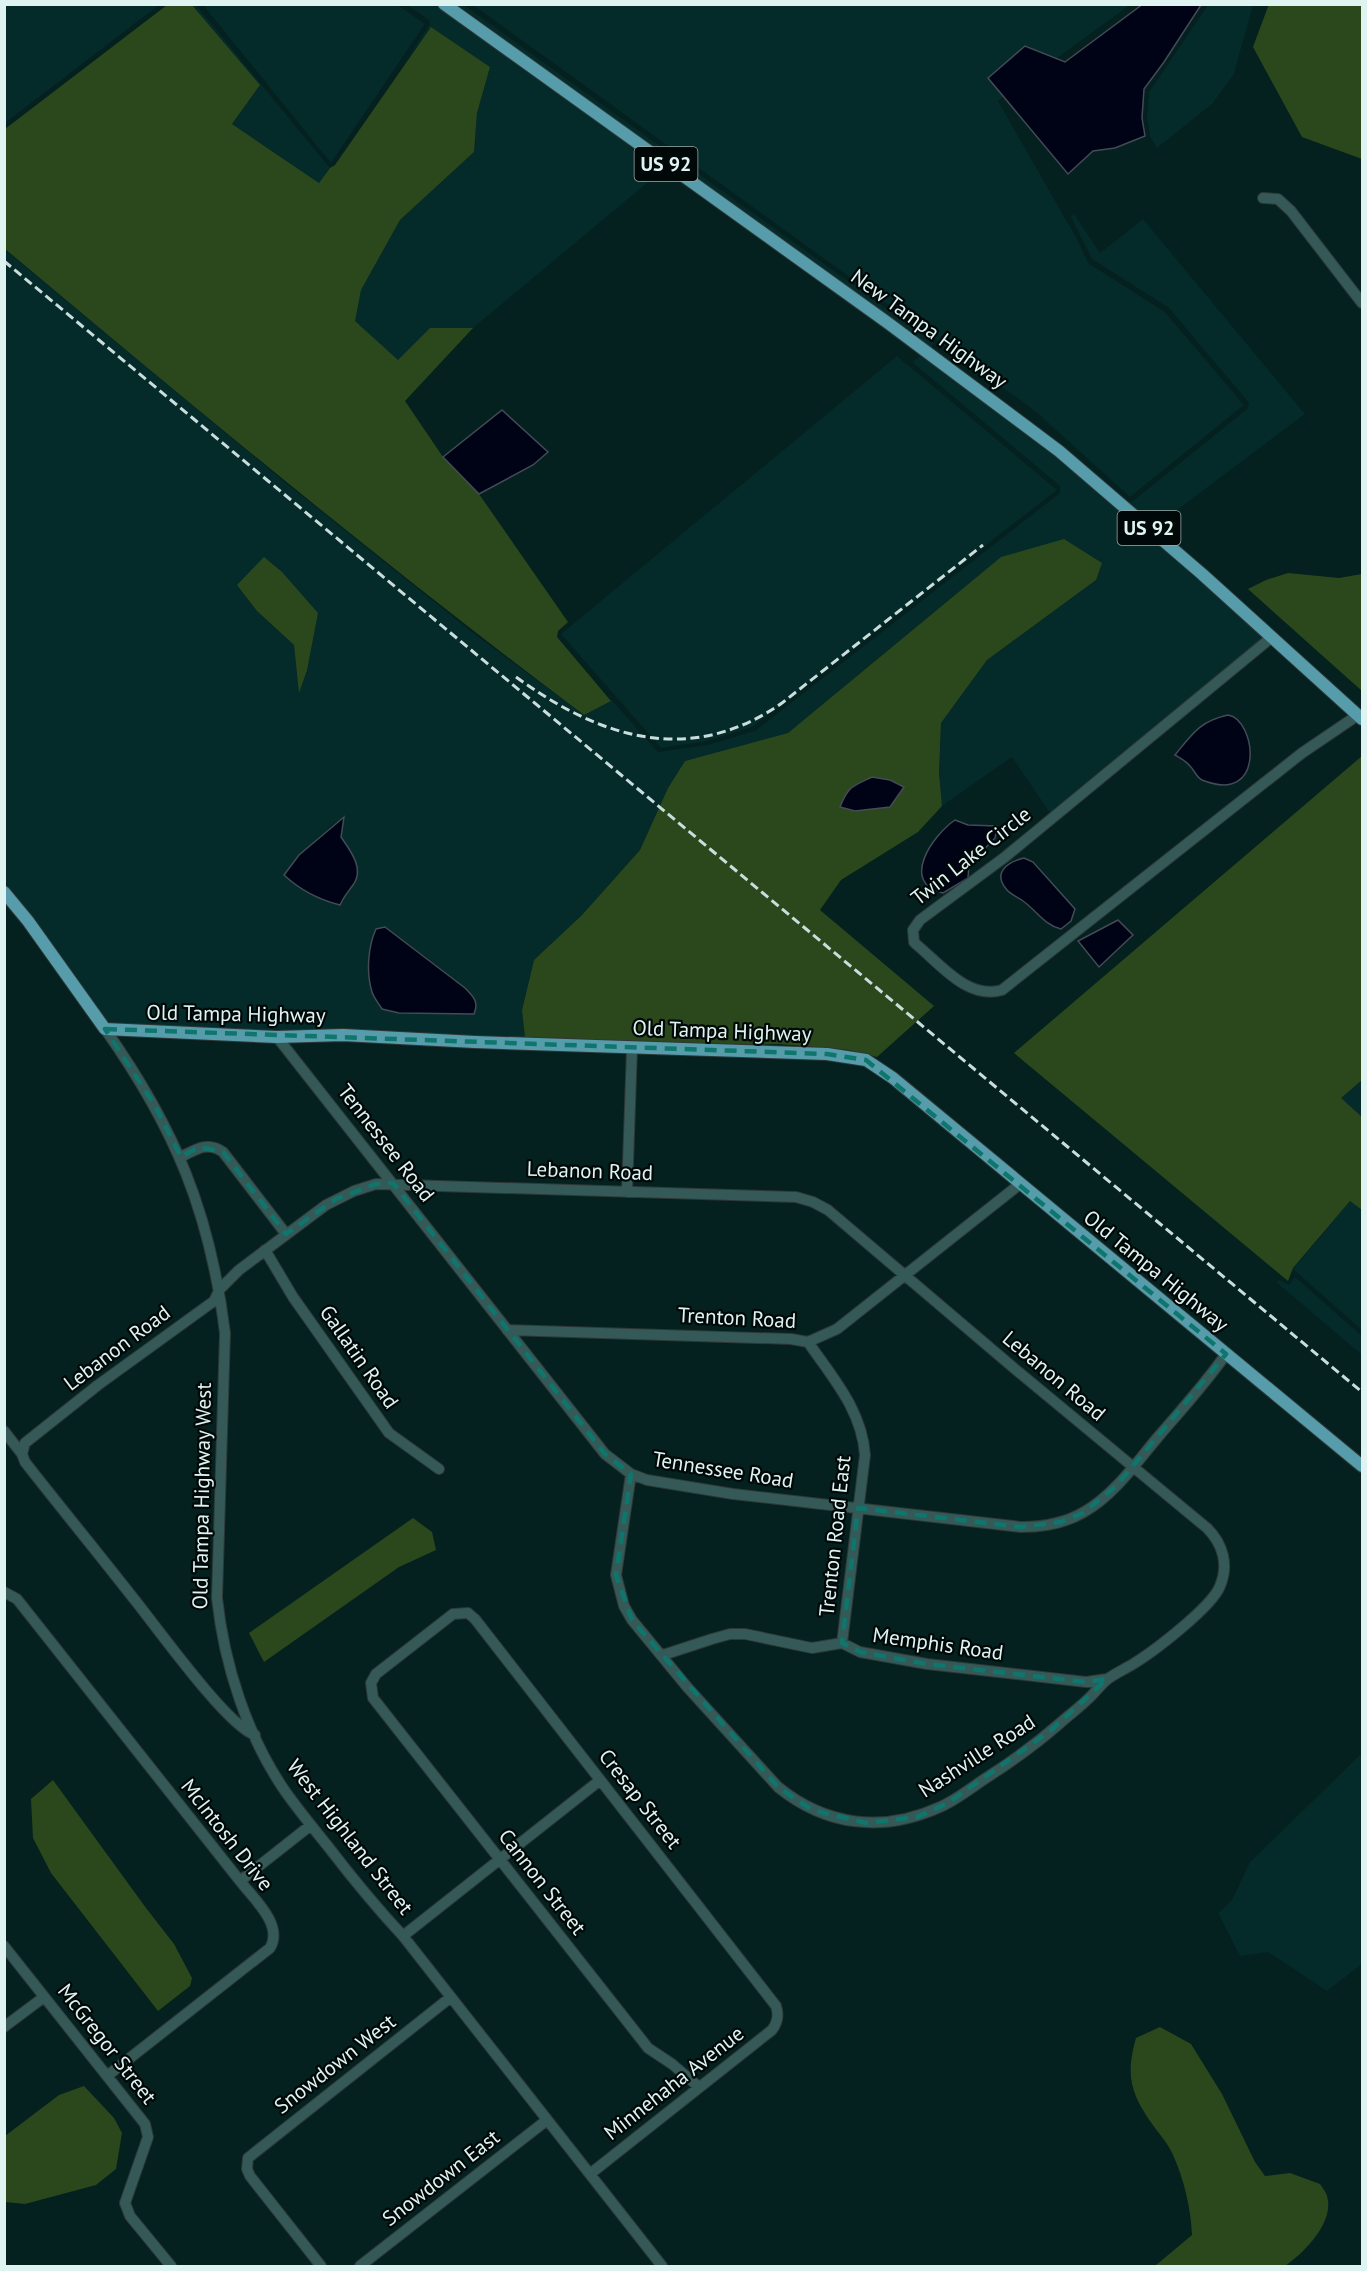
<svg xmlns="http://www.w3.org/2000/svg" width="1367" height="2271" viewBox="0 0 1367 2271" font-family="'PT Sans',sans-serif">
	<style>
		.built { fill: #042a29; fill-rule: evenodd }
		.green { fill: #2b481d }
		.water { fill: #000315; stroke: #434b57; stroke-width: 1.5 }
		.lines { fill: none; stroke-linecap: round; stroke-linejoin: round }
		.minor-casing { stroke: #2d3837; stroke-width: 12 }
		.major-casing { stroke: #2d3837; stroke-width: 14 }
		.minor { stroke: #345957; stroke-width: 10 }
		.major { stroke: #579cab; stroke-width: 12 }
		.rail { stroke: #c9dedc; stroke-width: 3; stroke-dasharray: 9 4.5; stroke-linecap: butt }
		.marked { fill: none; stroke: #0f766e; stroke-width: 4.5; stroke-dasharray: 12 8; stroke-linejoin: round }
		.labels { text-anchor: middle; stroke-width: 4.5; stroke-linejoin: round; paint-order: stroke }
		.shield { fill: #000808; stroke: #9cacab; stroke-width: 1.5 }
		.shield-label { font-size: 20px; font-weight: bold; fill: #dff3f1 }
		.street-label { font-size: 21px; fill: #dff3f1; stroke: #000808 }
	</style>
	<rect width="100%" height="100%" fill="#04201f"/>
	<!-- built -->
	<path class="built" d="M5 4H159V5L5 123Z
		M192 5H196L330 168 319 183 232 124 260 85Z
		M203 5H398L425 24 331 163Z
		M407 5H434L664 169 473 328H430L398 360 354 321 361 290 400 220 474 152 477 113 490 67 431 27 400 69 430 24 429 20Z
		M455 5H464L934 343 931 347 929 346Z
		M473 5H1130L998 101 1077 239 1088 263 1165 312 1244 405 1130 497 1035 411Z
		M1208 5H1253L1234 74 1212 104 1157 148 1150 137 1147 117 1149 92Z
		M1074 214 1100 253 1143 219 1305 414 1156 526 1128 502 1133 501 1247 409 1249 403 1169 308 1092 259 1071 217Z
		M4 249 281 479 472 632 584 715 611 700 609 697 658 752 707 745 755 731 1060 493V486L912 362 922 355 1056 455 1263 637 1050 813 1012 757 942 806 939 773 941 723 987 660 1096 580 1001 557 788 733 685 761 668 788 640 850 582 915 534 960 522 1009 525 1038 344 1029H308L278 1031 108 1024 33 917 5 882ZM257 611 318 613 299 691 294 645ZM344 818 341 837 354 884 345 893 340 905 327 901 309 892 284 875 299 855 334 823ZM385 927 429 959 465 988 370 957 371 939 376 929Z
		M897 356 1057 490 752 727 707 741 661 748 561 634Z
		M1362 1080V1117L1340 1098Z
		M1350 1201 1362 1210V1330L1293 1269Z
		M1295 1277 1362 1336V1355L1276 1282 1279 1280 1289 1285Z
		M1362 1753V1964L1327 1991 1268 1952 1240 1956 1218 1913 1232 1900 1250 1862Z"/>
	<!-- green -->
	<path class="green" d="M1269 4 1362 5V159L1302 137 1253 47Z
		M167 5H192L260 85 232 124 319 183 330 168 335 165 431 27 490 67 477 113 474 152 400 220 361 290 355 321 398 360 430 328H473L405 401 443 457 479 494 568 622 558 631 557 637 611 701 584 715C385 566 195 408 5 249V129Z
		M1064 539 1102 563 1096 580 987 660 941 723 939 773 942 806 918 832 841 880 820 910 934 1006 877 1057 849 1050 779 1044 749 1045 525 1038 522 1010 534 960 582 915 640 850 668 788 685 761 788 733 1001 557Z
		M264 557 282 572 318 613 307 670 299 693 294 645 257 611 237 585Z
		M1288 573 1339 578 1362 574V691L1248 589 1266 580Z
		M1362 756V1080L1341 1098 1362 1117V1210L1350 1201 1293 1268 1288 1281 1014 1053Z
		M413 1518 432 1532 436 1550 399 1567 264 1662 249 1633Z
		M53 1780 146 1908 174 1944 192 1978 190 1986 158 2011 51 1873 33 1838 31 1799Z
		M1160 2027 1191 2044 1222 2094 1255 2162 1265 2176 1290 2173 1320 2184C1322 2187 1326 2192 1327 2196 1335 2222 1304 2253 1285 2266H1155L1192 2235C1191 2209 1184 2179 1173 2155 1169 2145 1161 2136 1155 2128 1131 2095 1125 2077 1136 2038Z
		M84 2086 114 2118 122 2133 116 2169 96 2185 25 2204 5 2202V2136L59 2095Z"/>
	<!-- water -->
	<path class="water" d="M1143 4 1201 5 1164 62 1144 89 1142 118 1145 136 1115 148 1093 151 1068 174 988 78 1025 46 1065 62Z
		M502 410 548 452 533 465 479 494 443 457Z
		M1228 715C1256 719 1267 806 1202 780 1196 777 1195 771 1190 766 1186 761 1180 758 1175 755 1192 734 1200 721 1228 715Z
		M872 777 890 780 904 787 890 807 855 811 840 807C848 786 853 786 872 777Z
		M344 817 341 837C350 850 365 869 353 885 348 892 344 896 340 905 320 900 299 889 284 875L299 855Z
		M955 820 968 825 997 826 995 838 969 865 968 878 943 893C899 883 933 835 955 820Z
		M1024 858 1033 862 1075 909 1071 921 1061 929C1043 924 1037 911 1023 901 1018 897 1011 895 1007 890 992 873 1007 862 1024 858Z
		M1118 920 1133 935 1099 967 1078 941Z
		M385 927 465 988C474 997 479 1002 474 1014L399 1013 382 1009C379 1004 374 998 372 992 366 973 368 946 376 929Z"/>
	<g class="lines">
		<!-- minor casing -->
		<g class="minor-casing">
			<path id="minor" d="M1263 198 1278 199 1291 211 1362 303
				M1272 637 1005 857 920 920 913 930 914 942 917 945C941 965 968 1000 1002 990L1302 753 1358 715
				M105 1029C175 1128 210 1212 225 1333L217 1598C224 1664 247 1736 285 1791 299 1811 315 1830 330 1849 353 1879 377 1908 403 1936L662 2266
				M277 1037 605 1454 631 1474 647 1480 733 1494 1021 1527C1043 1527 1064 1524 1084 1512 1114 1495 1136 1463 1158 1437 1181 1410 1206 1383 1226 1354
				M181 1157C196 1149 208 1141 223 1152L286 1234
				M627 1192 632 1048
				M265 1250 293 1297 389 1433 439 1469
				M507 1330 791 1339 808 1342 837 1329 1020 1184
				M808 1342C832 1377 862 1410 865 1455L842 1643
				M4 1431 22 1454
				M4 1592 17 1599 240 1881C253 1898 284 1925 270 1948L107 2076
				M663 1655 712 1639 730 1634H745L812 1648 842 1643 860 1652 927 1664 1086 1682 1107 1679
				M255 1735C227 1726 156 1626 134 1599 98 1553 61 1508 25 1462L22 1454 25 1443 98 1385 214 1301 220 1289 239 1270 326 1205 354 1191 376 1184 796 1197 813 1202 828 1210 1015 1369 1207 1528C1223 1544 1229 1565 1220 1586 1212 1607 1153 1652 1133 1664 1125 1669 1116 1673 1109 1678 1103 1682 1098 1689 1093 1694 1083 1705 1070 1714 1059 1724 1036 1744 1011 1762 986 1778 971 1788 956 1800 940 1807 883 1833 826 1826 778 1787L688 1688 632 1620 624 1606 616 1575 631 1474
				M240 1881 311 1825
				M403 1936 599 1781
				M4 1946 145 2124 148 2137 125 2203 130 2216 171 2266
				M4 2027 44 1997
				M590 2174 772 2030C778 2022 779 2015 776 2006L475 1619 468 1613 453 1614 376 1674 371 1683 373 1698 641 2039 648 2048 672 2064 699 2087
				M321 2266 250 2176 247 2169 248 2158 451 1997
				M360 2266 547 2120"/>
		</g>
		<!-- major casing -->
		<g class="major-casing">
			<path id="major" d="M444 4 888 323 1059 451 1202 574 1362 719
				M4 892 28 921 105 1029 277 1037 343 1035 475 1042 827 1054 866 1060 893 1078 1362 1466"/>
		</g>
		<!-- minor -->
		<use href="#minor" class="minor"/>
		<!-- major -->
		<use href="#major" class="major"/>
		<!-- rail -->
		<path class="rail" d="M4 261 1362 1392
			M516 677C600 738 690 767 782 703L983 545"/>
	</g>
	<!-- marked area -->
	<path class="marked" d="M105 1029 827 1054 866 1060 1226 1354 1117 1485 1083 1513 1061 1522 1021 1527 858 1508 842 1643 860 1652 927 1664 1086 1682 1107 1679 1050 1731 948 1803 917 1817 866 1823 812 1810 778 1787 632 1620 616 1575 631 1474 605 1454 393 1183 376 1184 336 1199 286 1234 223 1152 199 1147 181 1157 154 1104Z"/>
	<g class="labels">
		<!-- shield labels -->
		<g class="shield">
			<rect x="634.5" y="147" width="63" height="34" rx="4.5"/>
			<rect x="1117.5" y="511" width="63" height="34" rx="4.5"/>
		</g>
		<g class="shield-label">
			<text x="666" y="171">US 92</text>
			<text x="1149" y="535">US 92</text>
		</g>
		<!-- street labels -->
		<g class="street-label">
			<text transform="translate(929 329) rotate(36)" y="7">New Tampa Highway</text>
			<text transform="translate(971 856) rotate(-38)" y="7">Twin Lake Circle</text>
			<text transform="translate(236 1014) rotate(1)" y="7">Old Tampa Highway</text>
			<text transform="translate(722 1031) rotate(2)" y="7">Old Tampa Highway</text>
			<text transform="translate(386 1143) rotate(52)" y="7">Tennessee Road</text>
			<text transform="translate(590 1171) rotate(2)" y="7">Lebanon Road</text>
			<text transform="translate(1156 1271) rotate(39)" y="7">Old Tampa Highway</text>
			<text transform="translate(737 1318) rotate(3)" y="7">Trenton Road</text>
			<text transform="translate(117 1348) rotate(-37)" y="7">Lebanon Road</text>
			<text transform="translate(359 1357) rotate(55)" y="7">Gallatin Road</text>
			<text transform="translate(1054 1376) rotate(40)" y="7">Lebanon Road</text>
			<text transform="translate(723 1470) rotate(9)" y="7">Tennessee Road</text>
			<text transform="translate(202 1496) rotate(-89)" y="7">Old Tampa Highway West</text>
			<text transform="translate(835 1536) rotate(-84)" y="7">Trenton Road East</text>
			<text transform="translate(938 1644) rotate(8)" y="7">Memphis Road</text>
			<text transform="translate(977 1756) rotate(-33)" y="7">Nashville Road</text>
			<text transform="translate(640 1799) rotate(52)" y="7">Cresap Street</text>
			<text transform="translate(227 1835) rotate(52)" y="7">McIntosh Drive</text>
			<text transform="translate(350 1837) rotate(52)" y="7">West Highland Street</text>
			<text transform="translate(542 1882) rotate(52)" y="7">Cannon Street</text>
			<text transform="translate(107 2044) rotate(52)" y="7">McGregor Street</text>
			<text transform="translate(335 2064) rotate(-38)" y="7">Snowdown West</text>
			<text transform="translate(674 2083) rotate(-38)" y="7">Minnehaha Avenue</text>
			<text transform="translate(441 2178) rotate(-38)" y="7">Snowdown East</text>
		</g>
	</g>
	<!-- border -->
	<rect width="1367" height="2271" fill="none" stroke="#dff3f1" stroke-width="12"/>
</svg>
